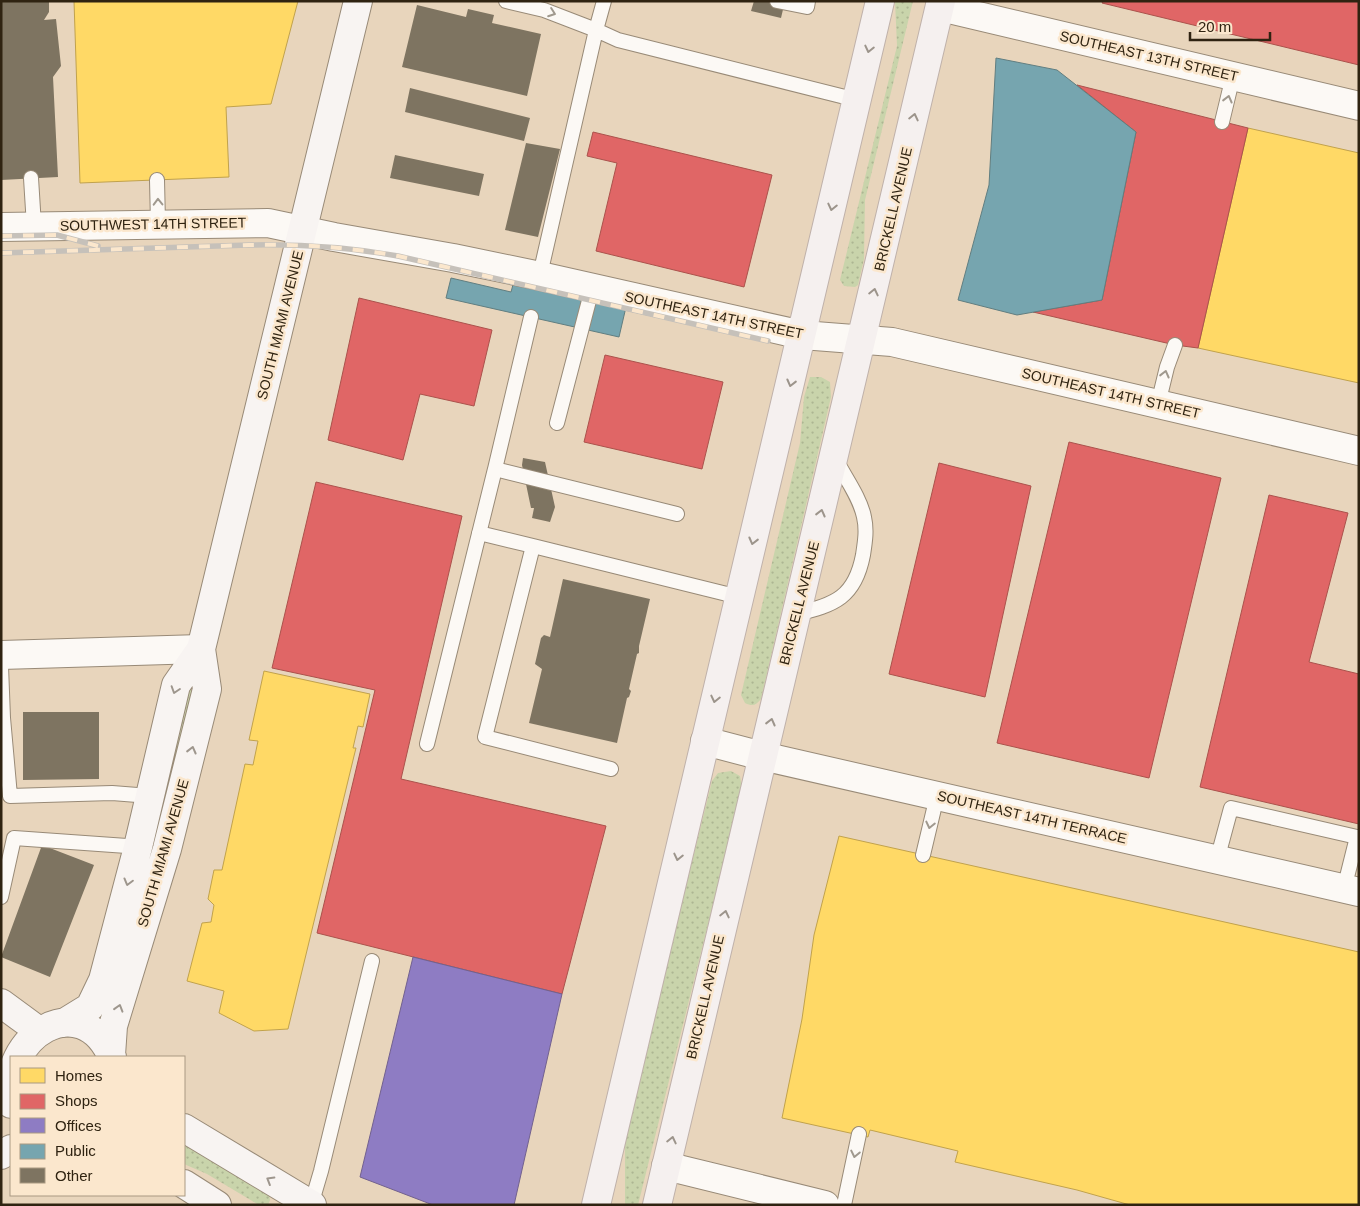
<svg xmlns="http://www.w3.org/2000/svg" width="1360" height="1206" viewBox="0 0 1360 1206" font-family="Arial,sans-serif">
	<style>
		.grass { fill: url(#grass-dots) }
		.homes { fill: #ffd966; stroke: #c1a24c }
		.shops { fill: #e06666; stroke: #ab524c }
		.offices { fill: #8e7cc3; stroke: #72618e }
		.public { fill: #76a5af; stroke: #617e80 }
		.building { fill: #7e7461 }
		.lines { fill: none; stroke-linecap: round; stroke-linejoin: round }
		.lane-casing { stroke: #988a77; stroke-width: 16 }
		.street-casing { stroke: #988a77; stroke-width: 30 }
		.secondary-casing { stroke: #988a77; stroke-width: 30 }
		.primary-casing { stroke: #bfb1aa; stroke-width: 30 }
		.lane { stroke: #fcf9f5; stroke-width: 14 }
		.street { stroke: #fcf9f5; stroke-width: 28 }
		.secondary { stroke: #f8f4f2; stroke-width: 28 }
		.primary { stroke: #f5f0ef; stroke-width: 28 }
		.rail-casing { stroke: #c6c1ba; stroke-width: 5.5 }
		.rail { stroke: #fbe7cd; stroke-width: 4; stroke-dasharray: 11; stroke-linecap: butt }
		.oneway { stroke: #a0998e }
		.oneway2 { stroke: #9c948b }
		.oneway3 { stroke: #9e968d }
		.labels { text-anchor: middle; stroke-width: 5; stroke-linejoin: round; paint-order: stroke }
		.street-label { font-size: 14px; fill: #2f2311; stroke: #fbe7cd }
	</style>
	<defs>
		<pattern id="grass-dots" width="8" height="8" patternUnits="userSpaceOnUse" patternTransform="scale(1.25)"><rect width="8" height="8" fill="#c9d4ab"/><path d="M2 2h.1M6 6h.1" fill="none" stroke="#adb692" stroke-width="1.8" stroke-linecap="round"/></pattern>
	</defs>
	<rect width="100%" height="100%" fill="#e8d5bc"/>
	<!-- grass -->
	<path class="grass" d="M895 1H913L865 200 864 259 858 285 855 287 844 286 840 280 897 46Z
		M810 377H821L830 382 831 397 761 699C756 705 753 707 745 703L741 695 800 443 804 397Z
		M193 689 160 825 157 820 187 691Z
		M731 771 740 776 742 788 638 1205H625V1133L712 781 718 773Z
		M184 1142 269 1193 270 1200 268 1205H259L207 1174 184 1164Z"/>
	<!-- homes -->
	<path class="homes" d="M74 1H298L271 104 226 107 229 177 80 183Z
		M1248 128 1359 153V383L1198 348Z
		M1255 665 1312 686 1307 717 1359 728V811L1230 779Z
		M264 671 370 694 363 727 358 726 353 748H356L354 756 288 1029 254 1031 219 1013 224 991 187 981 202 923 211 922 214 905 208 899 214 870H222L245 764 253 765 258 741 249 740Z
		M839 836 1359 952V1205H1130L1077 1190 955 1162 958 1151 870 1130 868 1137 782 1118 802 1019 814 935Z"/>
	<!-- shops -->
	<path class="shops" d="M1103 1H1359V65L1102 3Z
		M1077 85 1248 128 1198 348 1175 345 1033 312 1102 300 1136 132Z
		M593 132 772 175 744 287 596 251 617 163 587 156Z
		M359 298 492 330 474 406 420 394 403 460 328 440Z
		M605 355 723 382 702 469 584 442Z
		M1069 442 1221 478 1149 778 997 743Z
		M939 463 1031 486 985 697 889 674Z
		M316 482 462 516 401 779 606 826 562 994 317 933 375 690 272 668Z
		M1269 495 1348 513 1309 662 1359 674V824L1200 787Z"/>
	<!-- offices -->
	<path class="offices" d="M413 957 562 994 514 1205H433L360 1177Z"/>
	<!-- public -->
	<path class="public" d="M996 58 1057 70 1136 132 1102 300 1017 315 958 300 989 185Z
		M451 278 511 292 514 281 626 307 619 337 446 298Z"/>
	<!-- building -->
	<path class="building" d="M1 1H49V12L44 20 56 19 61 66 53 77 58 177 1 180Z
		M754 1H785L781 18 751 11Z
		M417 5 466 17 468 9 494 15 492 23 541 34 527 96 402 67Z
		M410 88 530 118 524 141 405 112Z
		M526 143 560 149 538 237 505 230Z
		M395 155 484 174 479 196 390 178Z
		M523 458 545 462 555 507 550 522 532 518 534 508H531L522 465Z
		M563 579 650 599 639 646V653L637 654 629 689 631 691 629 697 627 698 617 743 529 723 542 669 535 664 541 638 544 635 550 637Z
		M23 712H99V779L23 780Z
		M42 845 94 865 50 977 1 957Z"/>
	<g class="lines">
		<!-- lane casing -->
		<g class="lane-casing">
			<path id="lane" d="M506 1 544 10 596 30 604 1
				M777 1 807 7 808 1
				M1222 122 1233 76
				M31 178 34 226
				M157 180 158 223
				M539 279 596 30 618 40 857 100
				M1158 404 1167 367 1175 345
				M557 423 592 289
				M495 469 531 317
				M479 533 533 546
				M796 614C835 605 855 597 863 555 865 542 867 530 864 517 860 497 844 476 835 458
				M1 666 3 718 10 796 112 793 150 796
				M427 744 495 469 677 514
				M611 769 485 737 533 546 739 597
				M923 855 937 796
				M1217 860 1231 808 1357 837 1344 889
				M1 897 14 838 141 847
				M311 1205 321 1171 372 961
				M844 1205 859 1134"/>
		</g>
		<!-- street casing -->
		<g class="street-casing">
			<path id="street" d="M940 7 1359 106
				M1 227 268 223 334 237 453 258 540 276 802 335 892 342 1359 451
				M1 655 201 649
				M705 741 762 756 1359 892
				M666 1166 825 1205"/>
		</g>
		<!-- secondary casing -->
		<g class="secondary-casing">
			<path id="secondary" d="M1 1003 35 1028
				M64 1023 90 1007 103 980 138 847 176 685 201 649 358 1
				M111 1055 113 1026 167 849 207 689 201 649
				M11 1104C0 1036 81 986 112 1057
				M184 1128 312 1205
				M1 1155 11 1149
				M184 1184 217 1205"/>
		</g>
		<!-- primary casing -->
		<g class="primary-casing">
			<path id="primary" d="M596 1205 880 1
				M657 1205 941 1"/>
		</g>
		<!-- lane -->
		<use href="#lane" class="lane"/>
		<!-- street -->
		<use href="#street" class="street"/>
		<!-- secondary -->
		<use href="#secondary" class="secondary"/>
		<!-- primary -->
		<use href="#primary" class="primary"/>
		<!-- rail casing -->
		<g class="rail-casing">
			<path id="rail" d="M1 236 57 235 98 246
				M1 253 249 245C299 244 348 247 398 256L768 341"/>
		</g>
		<!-- rail -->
		<use href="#rail" class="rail"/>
	</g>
	<!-- one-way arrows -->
	<defs><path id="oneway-chevron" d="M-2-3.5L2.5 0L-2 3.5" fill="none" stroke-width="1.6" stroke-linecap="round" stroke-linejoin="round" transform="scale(1.25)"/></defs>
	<g class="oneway">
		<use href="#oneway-chevron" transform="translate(552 13) rotate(20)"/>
		<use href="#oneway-chevron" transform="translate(1228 99) rotate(-76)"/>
		<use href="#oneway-chevron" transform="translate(158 202) rotate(-91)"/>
		<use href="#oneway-chevron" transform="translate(1165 374) rotate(-76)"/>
		<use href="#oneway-chevron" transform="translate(930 825) rotate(103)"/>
		<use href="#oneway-chevron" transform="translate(855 1154) rotate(102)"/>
	</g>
	<g class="oneway2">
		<use href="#oneway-chevron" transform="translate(869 49) rotate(103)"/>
		<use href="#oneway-chevron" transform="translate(914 117) rotate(-77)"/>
		<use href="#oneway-chevron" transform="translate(832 207) rotate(103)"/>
		<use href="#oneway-chevron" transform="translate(874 292) rotate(-77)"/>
		<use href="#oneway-chevron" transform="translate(791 383) rotate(104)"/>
		<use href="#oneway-chevron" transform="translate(821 513) rotate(-76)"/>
		<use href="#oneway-chevron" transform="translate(753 541) rotate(104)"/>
		<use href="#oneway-chevron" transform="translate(715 699) rotate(103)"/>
		<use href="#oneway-chevron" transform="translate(771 722) rotate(-76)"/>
		<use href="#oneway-chevron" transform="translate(678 857) rotate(103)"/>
		<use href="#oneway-chevron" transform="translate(725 914) rotate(-77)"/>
		<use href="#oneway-chevron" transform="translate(672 1140) rotate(-77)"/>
	</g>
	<g class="oneway3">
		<use href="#oneway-chevron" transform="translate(175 690) rotate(108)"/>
		<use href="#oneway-chevron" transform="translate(192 750) rotate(-76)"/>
		<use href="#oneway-chevron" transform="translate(128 882) rotate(105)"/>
		<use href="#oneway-chevron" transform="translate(119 1008) rotate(-73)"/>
		<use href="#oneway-chevron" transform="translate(270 1180) rotate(-149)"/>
	</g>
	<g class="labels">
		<!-- street labels -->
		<g class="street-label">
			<text transform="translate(1149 56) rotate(13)" y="5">SOUTHEAST 13TH STREET</text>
			<text transform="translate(893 209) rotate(-77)" y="5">BRICKELL AVENUE</text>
			<text transform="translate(153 224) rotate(-1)" y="5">SOUTHWEST 14TH STREET</text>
			<text transform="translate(714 315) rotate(12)" y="5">SOUTHEAST 14TH STREET</text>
			<text transform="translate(280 325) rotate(-76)" y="5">SOUTH MIAMI AVENUE</text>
			<text transform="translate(1111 393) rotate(13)" y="5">SOUTHEAST 14TH STREET</text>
			<text transform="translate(799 603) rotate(-76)" y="5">BRICKELL AVENUE</text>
			<text transform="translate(1032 817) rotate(13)" y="5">SOUTHEAST 14TH TERRACE</text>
			<text transform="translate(163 853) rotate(-74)" y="5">SOUTH MIAMI AVENUE</text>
			<text transform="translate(705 997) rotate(-77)" y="5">BRICKELL AVENUE</text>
		</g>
	</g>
	<!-- border -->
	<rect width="1360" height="1206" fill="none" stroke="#2f2311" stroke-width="5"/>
	<!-- legend -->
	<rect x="10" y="1056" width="175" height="140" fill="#fbe7cd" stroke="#a99982"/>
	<rect x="20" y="1068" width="25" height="15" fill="#ffd966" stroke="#a99982"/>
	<text x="55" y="1081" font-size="15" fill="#2f2311">Homes</text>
	<rect x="20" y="1094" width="25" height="15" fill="#e06666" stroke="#a99982"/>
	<text x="55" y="1106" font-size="15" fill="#2f2311">Shops</text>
	<rect x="20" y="1118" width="25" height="15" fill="#8e7cc3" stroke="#a99982"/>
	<text x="55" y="1131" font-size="15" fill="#2f2311">Offices</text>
	<rect x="20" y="1144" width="25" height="15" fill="#76a5af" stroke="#a99982"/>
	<text x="55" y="1156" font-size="15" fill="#2f2311">Public</text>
	<rect x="20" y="1168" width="25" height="15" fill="#7e7461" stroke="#a99982"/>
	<text x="55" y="1181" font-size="15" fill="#2f2311">Other</text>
	<!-- scale -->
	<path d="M1190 32v8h80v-8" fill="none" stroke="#2f2311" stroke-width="2.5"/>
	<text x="1198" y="32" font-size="15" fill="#2f2311" stroke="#fbe7cd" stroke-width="4" paint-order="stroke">20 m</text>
</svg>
